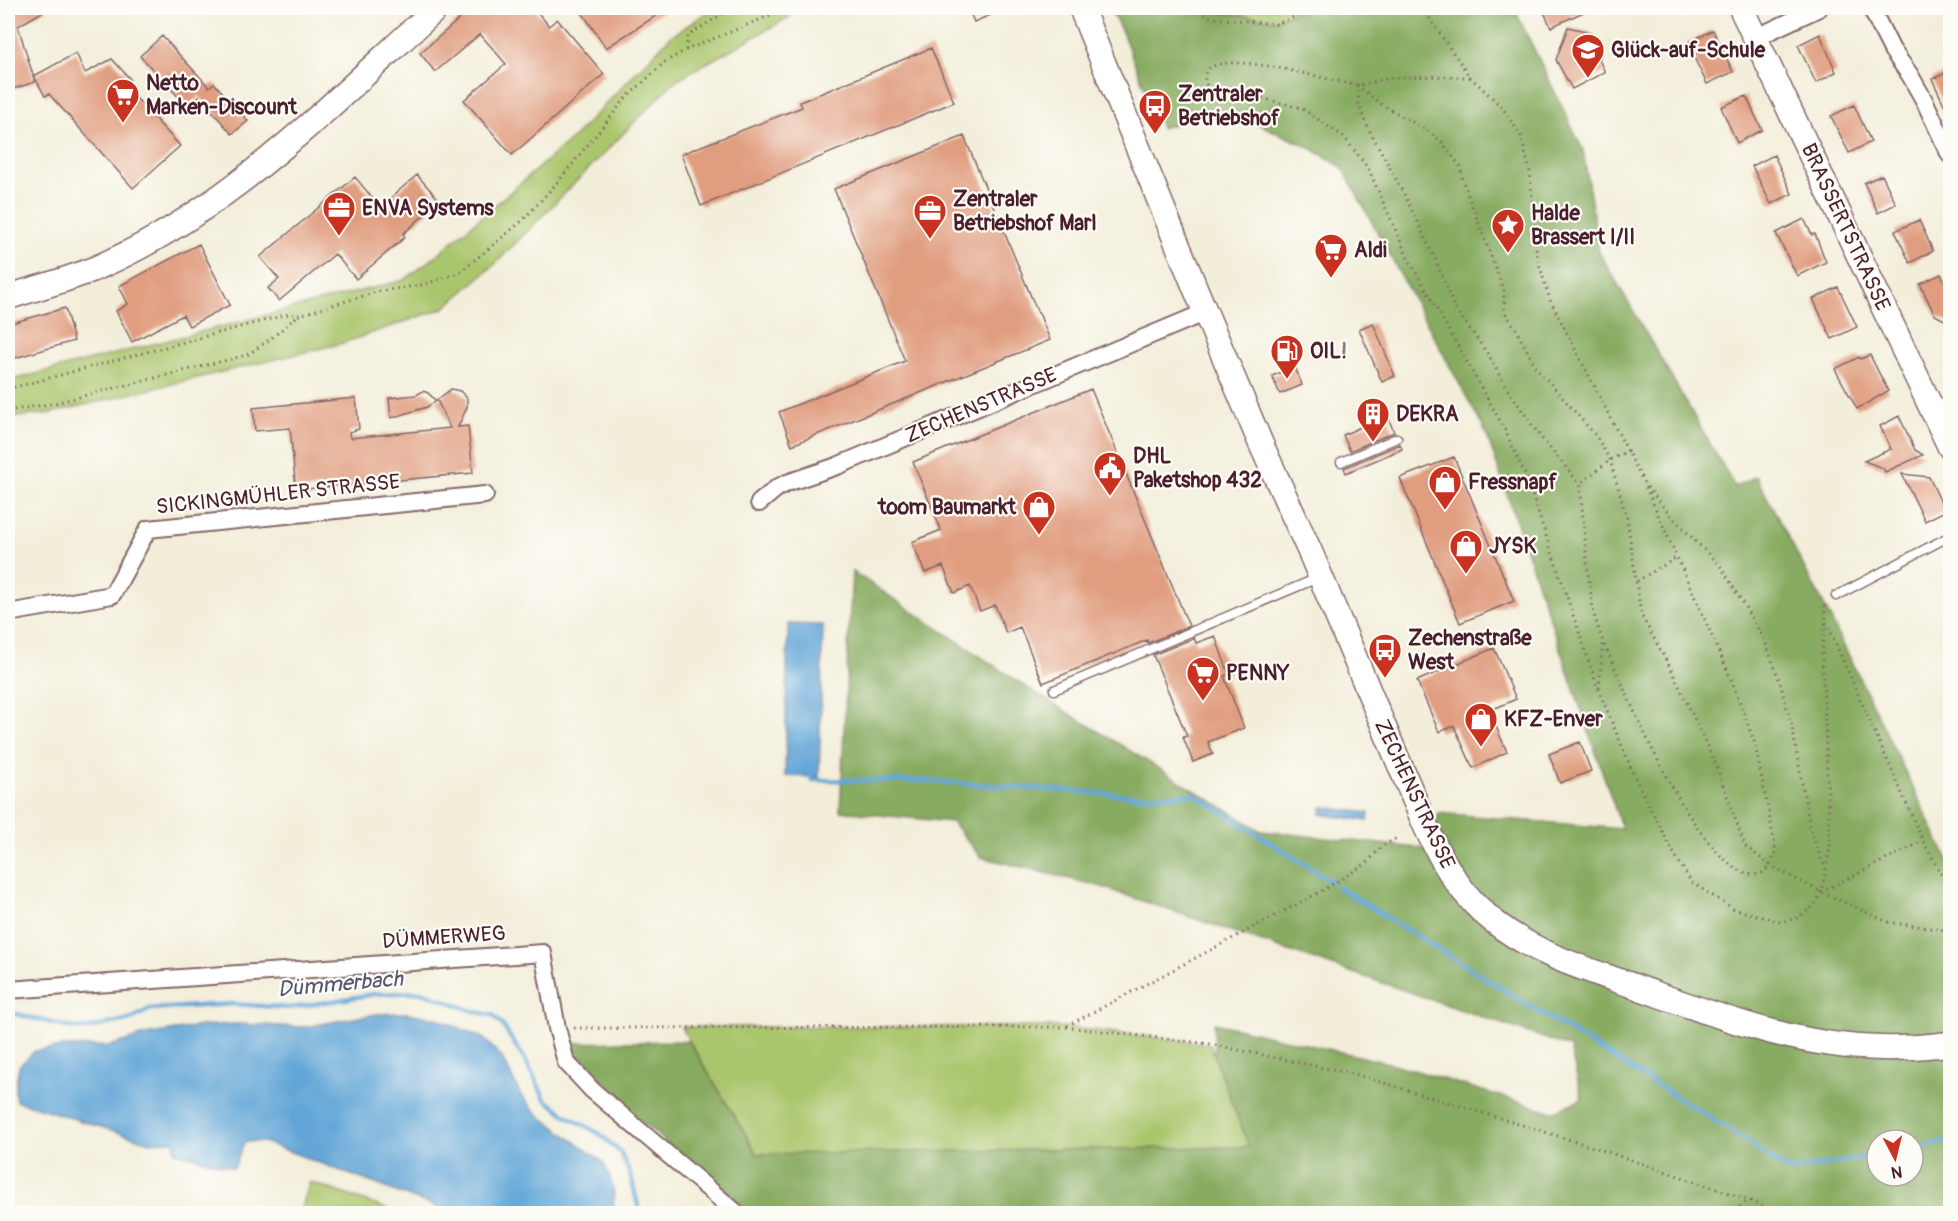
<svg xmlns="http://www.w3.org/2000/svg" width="1958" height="1221" viewBox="0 0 1958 1221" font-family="Pangolin,sans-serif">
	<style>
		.green { fill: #aac66d; stroke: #7a724c; stroke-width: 1.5 }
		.forest { fill: #87ab60; stroke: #686546; stroke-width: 1.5; fill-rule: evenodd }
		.water { fill: #62a6d7; stroke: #566281; stroke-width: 1.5 }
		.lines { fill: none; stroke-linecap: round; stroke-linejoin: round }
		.stream { stroke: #62a6d7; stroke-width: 4.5 }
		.building { fill: #e09d7f }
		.lane-casing { stroke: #856768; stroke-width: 11 }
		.street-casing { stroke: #856768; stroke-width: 20 }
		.secondary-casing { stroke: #856768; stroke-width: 27 }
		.path { stroke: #856768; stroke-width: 3; stroke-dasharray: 1.5 4.5; stroke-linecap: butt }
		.lane { stroke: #fff; stroke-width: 8 }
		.street { stroke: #fff; stroke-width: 16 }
		.secondary { stroke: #fff; stroke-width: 24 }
		.labels { text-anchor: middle; stroke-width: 4.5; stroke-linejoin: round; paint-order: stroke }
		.poi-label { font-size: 21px; font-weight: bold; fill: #4a1f2b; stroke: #fdfcf7; text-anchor: start }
		.street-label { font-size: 21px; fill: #4a1f2b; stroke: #fdfcf7 }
		.water-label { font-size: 22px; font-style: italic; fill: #545570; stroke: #fdfcf7 }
	</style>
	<rect width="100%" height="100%" fill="#fdfcf7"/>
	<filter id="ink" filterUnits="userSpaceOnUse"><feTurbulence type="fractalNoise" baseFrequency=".0167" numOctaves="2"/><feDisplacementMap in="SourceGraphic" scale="12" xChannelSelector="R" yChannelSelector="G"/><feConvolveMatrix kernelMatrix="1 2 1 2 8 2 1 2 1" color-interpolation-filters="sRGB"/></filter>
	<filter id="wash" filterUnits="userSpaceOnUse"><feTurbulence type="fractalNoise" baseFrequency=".008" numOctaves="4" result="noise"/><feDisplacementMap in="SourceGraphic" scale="24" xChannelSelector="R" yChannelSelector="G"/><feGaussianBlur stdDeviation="1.35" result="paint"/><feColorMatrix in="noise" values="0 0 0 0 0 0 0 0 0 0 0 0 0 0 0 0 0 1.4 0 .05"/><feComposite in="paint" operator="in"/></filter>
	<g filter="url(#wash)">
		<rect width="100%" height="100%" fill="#f3eeda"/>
		<!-- green -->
		<path class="green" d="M714 8H798L788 18 676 80 494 265 444 308 343 343 51 413 8 418V381L404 280 431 260 573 138 670 37Z
			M1204 8H1304L1275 20 1209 11Z
			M681 1027H1065L1210 1044 1249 1147 757 1155Z
			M310 1182 398 1213H300Z"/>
		<!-- forest -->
		<path class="forest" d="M1110 8H1204L1209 11 1275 20 1304 8H1514L1583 150 1599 252 1735 487 1756 476 1824 605 1950 864V1213H749L591 1079 575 1064 568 1043 689 1041 757 1154 1249 1147 1215 1058 1214 1023 1393 1064 1553 1112 1582 1099 1570 1047 1099 886 981 857 952 822 840 811 852 571 1034 692 1261 831 1436 850 1438 813 1622 829 1486 433 1342 167 1309 147 1236 114 1195 118 1161 128 1122 32ZM1877 1140H1913V1176H1877Z"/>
		<!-- water -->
		<path class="water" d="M788 624 823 625 819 777 785 776Z
			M1322 807 1369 813 1368 821 1321 814Z
			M406 1013 436 1018 483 1038 501 1056 522 1097 540 1116 603 1162 610 1177 614 1194 613 1213H452L267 1143 255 1141 244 1143 234 1168 175 1152 174 1141 150 1142 16 1101 15 1090 19 1066 35 1051 63 1047 110 1046 145 1035 201 1026 236 1024 305 1027 376 1014Z"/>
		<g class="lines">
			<!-- stream -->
			<path class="stream" d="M812 777V780L930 781 1138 796 1194 794 1331 881
				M1338 887 1730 1130 1789 1171 1877 1155
				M8 1012 68 1027 85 1029 131 1019 150 1009 234 1004 290 1008 375 994 422 992 476 1012 493 1015 503 1026 525 1060 545 1099 566 1115 600 1134 621 1153 631 1177 640 1214
				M1913 1148 1950 1141"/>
		</g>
		<g id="blocks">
			<!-- building -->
			<path class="building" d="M8 8H49L18 26 35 82 13 89 8 71Z
				M472 8H534L549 26 557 19 604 74 512 155 464 100 506 64 480 34 435 72 420 53Z
				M579 8H668L606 48Z
				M968 8H1007L974 22Z
				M1542 8H1592L1551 27Z
				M1568 27 1590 32 1601 54 1599 60 1605 72 1572 89 1556 60Z
				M1713 30 1733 72 1707 84 1687 43Z
				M1820 34 1836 72 1816 83 1798 45Z
				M162 36 209 87 214 83 248 121 232 134 199 96 188 107 140 56Z
				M931 48 954 102 701 206 681 154 802 107 800 102Z
				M76 53 85 73 112 59 130 79 124 85 180 146 133 188 49 94 45 96 34 76Z
				M1950 71V117L1932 79Z
				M1746 96 1762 130 1737 143 1721 107Z
				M1854 105 1871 142 1849 153 1831 116Z
				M964 136 1038 313H1039L1050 340 792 445 779 412 905 361 834 189Z
				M1774 155 1792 194 1771 204 1752 166Z
				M417 175 440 201 403 234 405 237 356 279 335 254 279 301 268 288 279 279 260 257 355 177 380 207Z
				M1882 175 1896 204 1878 213 1864 183Z
				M1804 219 1812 235 1815 234 1826 262 1797 276 1776 233Z
				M1919 220 1933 251 1910 263 1895 231Z
				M199 244 230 305 189 326 183 315 132 342 116 311 128 304 119 286Z
				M1941 274 1950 293V323L1935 315 1920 284Z
				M1838 287 1857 327 1832 339 1813 299Z
				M65 308 74 341 8 360V324Z
				M1373 323 1395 376 1382 382 1359 329Z
				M1870 355 1888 391 1857 409 1835 369 1859 357 1860 359Z
				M1295 367 1302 385 1280 394 1272 376Z
				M451 389 460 391 467 398V407L458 427 468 426 473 473 296 490 290 428 255 431 253 408 356 398 359 429 349 432 350 438 450 428 437 400Z
				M1091 389 1189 626 1148 643 1147 640 1043 683 1020 627 1006 633 995 605 980 611 970 586 954 593 943 566 925 573 912 542 941 530 913 462Z
				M423 391 428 393 436 401 427 407 391 418 389 398 416 395Z
				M1387 415 1394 432 1350 451 1343 435Z
				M1899 416 1915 450 1923 455 1885 472 1883 468 1864 461 1891 449 1880 426Z
				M1400 444 1402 449 1346 473 1344 468Z
				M1454 457 1514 601 1460 623 1400 478Z
				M1902 474 1929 477 1945 511 1925 521Z
				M1215 636 1229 674 1224 676 1244 728 1208 742 1213 754 1193 762 1183 737 1187 736 1153 655 1194 638 1196 643Z
				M1494 648 1516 699 1489 711 1507 752 1473 768 1454 726 1439 732 1417 681Z
				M1580 742 1591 771 1560 783 1549 754Z"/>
		</g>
	</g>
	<g filter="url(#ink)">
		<use href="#blocks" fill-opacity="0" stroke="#856768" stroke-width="1.5"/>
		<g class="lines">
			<!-- lane casing -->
			<g class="lane-casing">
				<path id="lane" d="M1341 462 1397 438
					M1836 596 1950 536
					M1054 690 1320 577"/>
			</g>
			<!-- street casing -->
			<g class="street-casing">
				<path id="street" d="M1871 8 1892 50 1910 75 1925 102 1950 155
					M1755 38 1819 8
					M759 503 777 488 787 483 837 466 1206 312
					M8 613 112 595 148 529 485 495
					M8 990 543 953 557 1028 566 1062 592 1090 738 1214"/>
			</g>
			<!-- secondary casing -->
			<g class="secondary-casing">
				<path id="secondary" d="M1081 8 1196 290 1261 444 1311 554 1426 827C1442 862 1461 895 1492 920 1533 953 1582 968 1631 985 1713 1014 1794 1047 1882 1048 1905 1049 1928 1046 1950 1044
					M1741 8 1950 447
					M8 297C39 287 73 279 103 265 234 206 332 103 437 8"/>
			</g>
			<!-- path -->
			<path class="path" d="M1187 8 1213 18 1276 24 1317 8
				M1422 8 1470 77 1502 107 1521 136 1530 172 1537 257 1550 300 1644 483 1732 681 1755 744 1776 850C1772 863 1766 878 1749 874 1693 860 1627 693 1603 642
				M686 50 688 36 731 8
				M1470 77C1443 77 1414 75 1387 79 1377 80 1366 85 1356 85 1339 84 1185 35 1207 86L1215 92 1249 95 1301 108 1344 137 1368 168 1408 258 1504 428 1525 474 1599 691 1636 780 1672 850 1691 882 1734 909 1781 922 1797 918 1814 906 1821 892 1830 848 1822 650 1826 620 1824 605 1827 603
				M1357 85 1381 104 1428 131 1442 142 1460 166 1464 184 1504 291V311L1516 329 1535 366 1596 436 1610 460 1627 518 1641 615 1672 671 1715 763 1745 846 1771 866 1821 892 1888 922 1950 931
				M1357 85 1359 104 1365 122 1403 192 1437 263 1454 307 1488 354 1506 387 1539 435 1580 484
				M8 389 289 314 299 315 380 291 422 285 459 273 522 221 556 184 626 98 665 62 686 50 764 18 786 8
				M8 411 55 403 247 355 269 340 299 315
				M1943 465 1950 480
				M1647 487 1673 518 1722 568 1764 639 1780 682 1792 727 1811 833 1825 868
				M1637 581 1676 558
				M1826 622 1923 841 1950 890
				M1599 688 1603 642 1594 615 1588 573 1580 484 1610 460 1628 451
				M1821 892 1923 841
				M1067 1026 1320 892 1367 863 1382 846 1399 837
				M574 1028 1065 1027 1210 1044 1358 1075 1581 1143 1749 1200 1776 1214
				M1730 1214 1749 1200"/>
			<!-- lane -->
			<use href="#lane" class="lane"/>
			<!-- street -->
			<use href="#street" class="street"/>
			<!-- secondary -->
			<use href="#secondary" class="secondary"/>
		</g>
	</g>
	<!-- icons -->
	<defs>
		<g id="school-pin" transform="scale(1.725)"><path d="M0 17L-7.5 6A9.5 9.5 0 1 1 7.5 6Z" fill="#c8321e" stroke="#fdfcf7"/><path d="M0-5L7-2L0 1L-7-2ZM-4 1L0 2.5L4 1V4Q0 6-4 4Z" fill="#fff"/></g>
		<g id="supermarket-pin" transform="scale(1.725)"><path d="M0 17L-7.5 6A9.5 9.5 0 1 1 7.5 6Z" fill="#c8321e" stroke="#fdfcf7"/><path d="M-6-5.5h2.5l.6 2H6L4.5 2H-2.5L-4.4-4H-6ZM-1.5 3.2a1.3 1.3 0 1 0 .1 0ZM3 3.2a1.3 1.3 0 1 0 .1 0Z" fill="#fff"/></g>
		<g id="bus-pin" transform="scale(1.725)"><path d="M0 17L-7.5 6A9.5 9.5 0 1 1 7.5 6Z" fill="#c8321e" stroke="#fdfcf7"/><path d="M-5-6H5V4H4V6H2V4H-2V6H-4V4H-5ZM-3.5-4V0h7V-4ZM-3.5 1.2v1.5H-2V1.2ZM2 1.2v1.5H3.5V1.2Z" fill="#fff"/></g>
		<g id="office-pin" transform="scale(1.725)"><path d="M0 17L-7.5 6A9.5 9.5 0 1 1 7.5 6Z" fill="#c8321e" stroke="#fdfcf7"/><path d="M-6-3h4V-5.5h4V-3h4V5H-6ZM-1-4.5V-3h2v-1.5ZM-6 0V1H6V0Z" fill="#fff"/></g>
		<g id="sight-pin" transform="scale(1.725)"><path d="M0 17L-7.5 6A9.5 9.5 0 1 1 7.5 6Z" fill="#c8321e" stroke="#fdfcf7"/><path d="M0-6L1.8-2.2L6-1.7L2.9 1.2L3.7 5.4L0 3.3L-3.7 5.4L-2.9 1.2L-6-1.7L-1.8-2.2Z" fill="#fff"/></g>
		<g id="fuel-pin" transform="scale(1.725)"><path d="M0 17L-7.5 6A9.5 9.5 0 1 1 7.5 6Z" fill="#c8321e" stroke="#fdfcf7"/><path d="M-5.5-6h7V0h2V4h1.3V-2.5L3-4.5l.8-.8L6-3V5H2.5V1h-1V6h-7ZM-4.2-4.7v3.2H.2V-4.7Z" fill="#fff"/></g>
		<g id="building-pin" transform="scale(1.725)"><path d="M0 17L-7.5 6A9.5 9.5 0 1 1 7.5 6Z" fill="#c8321e" stroke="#fdfcf7"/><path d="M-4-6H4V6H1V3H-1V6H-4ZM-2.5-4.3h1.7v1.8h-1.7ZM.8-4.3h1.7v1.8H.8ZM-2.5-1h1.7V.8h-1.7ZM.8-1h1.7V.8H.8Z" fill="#fff"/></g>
		<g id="civic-pin" transform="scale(1.725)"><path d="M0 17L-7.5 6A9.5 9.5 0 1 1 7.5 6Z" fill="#c8321e" stroke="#fdfcf7"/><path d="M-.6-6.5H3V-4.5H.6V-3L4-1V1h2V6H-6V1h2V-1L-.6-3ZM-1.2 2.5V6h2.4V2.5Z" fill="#fff"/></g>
		<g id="shop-pin" transform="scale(1.725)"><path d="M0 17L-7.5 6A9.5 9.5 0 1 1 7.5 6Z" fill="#c8321e" stroke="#fdfcf7"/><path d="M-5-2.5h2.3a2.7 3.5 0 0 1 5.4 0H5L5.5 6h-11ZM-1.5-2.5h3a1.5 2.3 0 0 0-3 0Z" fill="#fff"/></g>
	</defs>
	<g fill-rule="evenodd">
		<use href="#school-pin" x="1588" y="50"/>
		<use href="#supermarket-pin" x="123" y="95"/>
		<use href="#bus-pin" x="1155" y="106"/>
		<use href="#office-pin" x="339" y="208"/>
		<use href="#office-pin" x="930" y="211"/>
		<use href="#sight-pin" x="1508" y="225"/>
		<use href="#supermarket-pin" x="1331" y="250"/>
		<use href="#fuel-pin" x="1287" y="351"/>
		<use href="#building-pin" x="1373" y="414"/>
		<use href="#civic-pin" x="1110" y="468"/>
		<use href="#shop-pin" x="1445" y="482"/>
		<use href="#shop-pin" x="1039" y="507"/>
		<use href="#shop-pin" x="1466" y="546"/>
		<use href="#bus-pin" x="1385" y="650"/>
		<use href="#supermarket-pin" x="1203" y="673"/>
		<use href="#shop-pin" x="1481" y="719"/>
	</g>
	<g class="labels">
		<!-- poi labels -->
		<g class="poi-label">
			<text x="1611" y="57">Glück-auf-Schule</text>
			<text x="146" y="90">Netto<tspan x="146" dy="24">Marken-Discount</tspan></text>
			<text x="1178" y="101">Zentraler<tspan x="1178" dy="24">Betriebshof</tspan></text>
			<text x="953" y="206">Zentraler<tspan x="953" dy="24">Betriebshof Marl</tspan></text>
			<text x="362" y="215">ENVA Systems</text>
			<text x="1531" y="220">Halde<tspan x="1531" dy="24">Brassert I/II</tspan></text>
			<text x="1354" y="257">Aldi</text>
			<text x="1310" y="358">OIL!</text>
			<text x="1396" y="421">DEKRA</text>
			<text x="1133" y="463">DHL<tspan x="1133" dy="24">Paketshop 432</tspan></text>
			<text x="1468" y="489">Fressnapf</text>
			<text x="1016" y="514" text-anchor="end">toom Baumarkt</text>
			<text x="1489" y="553">JYSK</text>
			<text x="1408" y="645">Zechenstraße<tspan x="1408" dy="24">West</tspan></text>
			<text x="1226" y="680">PENNY</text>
			<text x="1504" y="726">KFZ-Enver</text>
		</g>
		<!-- street labels -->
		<g class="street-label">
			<text transform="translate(1846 227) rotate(65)" y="7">BRASSERTSTRASSE</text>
			<text transform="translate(981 405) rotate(-23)" y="7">ZECHENSTRASSE</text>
			<text transform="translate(278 494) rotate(-6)" y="7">SICKINGMÜHLER STRASSE</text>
			<text transform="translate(1415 794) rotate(65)" y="7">ZECHENSTRASSE</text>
			<text transform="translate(444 937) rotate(-4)" y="7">DÜMMERWEG</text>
		</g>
		<!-- water labels -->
		<g class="water-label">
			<text transform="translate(340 983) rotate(-5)" y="8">Dümmerbach</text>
		</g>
	</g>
	<!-- margin -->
	<rect width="1958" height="1221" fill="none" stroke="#fdfcf7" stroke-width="30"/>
	<!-- north arrow -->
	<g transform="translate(1895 1158) rotate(173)"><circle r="28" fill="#fdfcf7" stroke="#b5a4a5" stroke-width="1.5"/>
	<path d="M0-4.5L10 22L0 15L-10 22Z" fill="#c8321e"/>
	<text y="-9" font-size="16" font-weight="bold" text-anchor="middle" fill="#4a1f2b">N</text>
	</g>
</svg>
